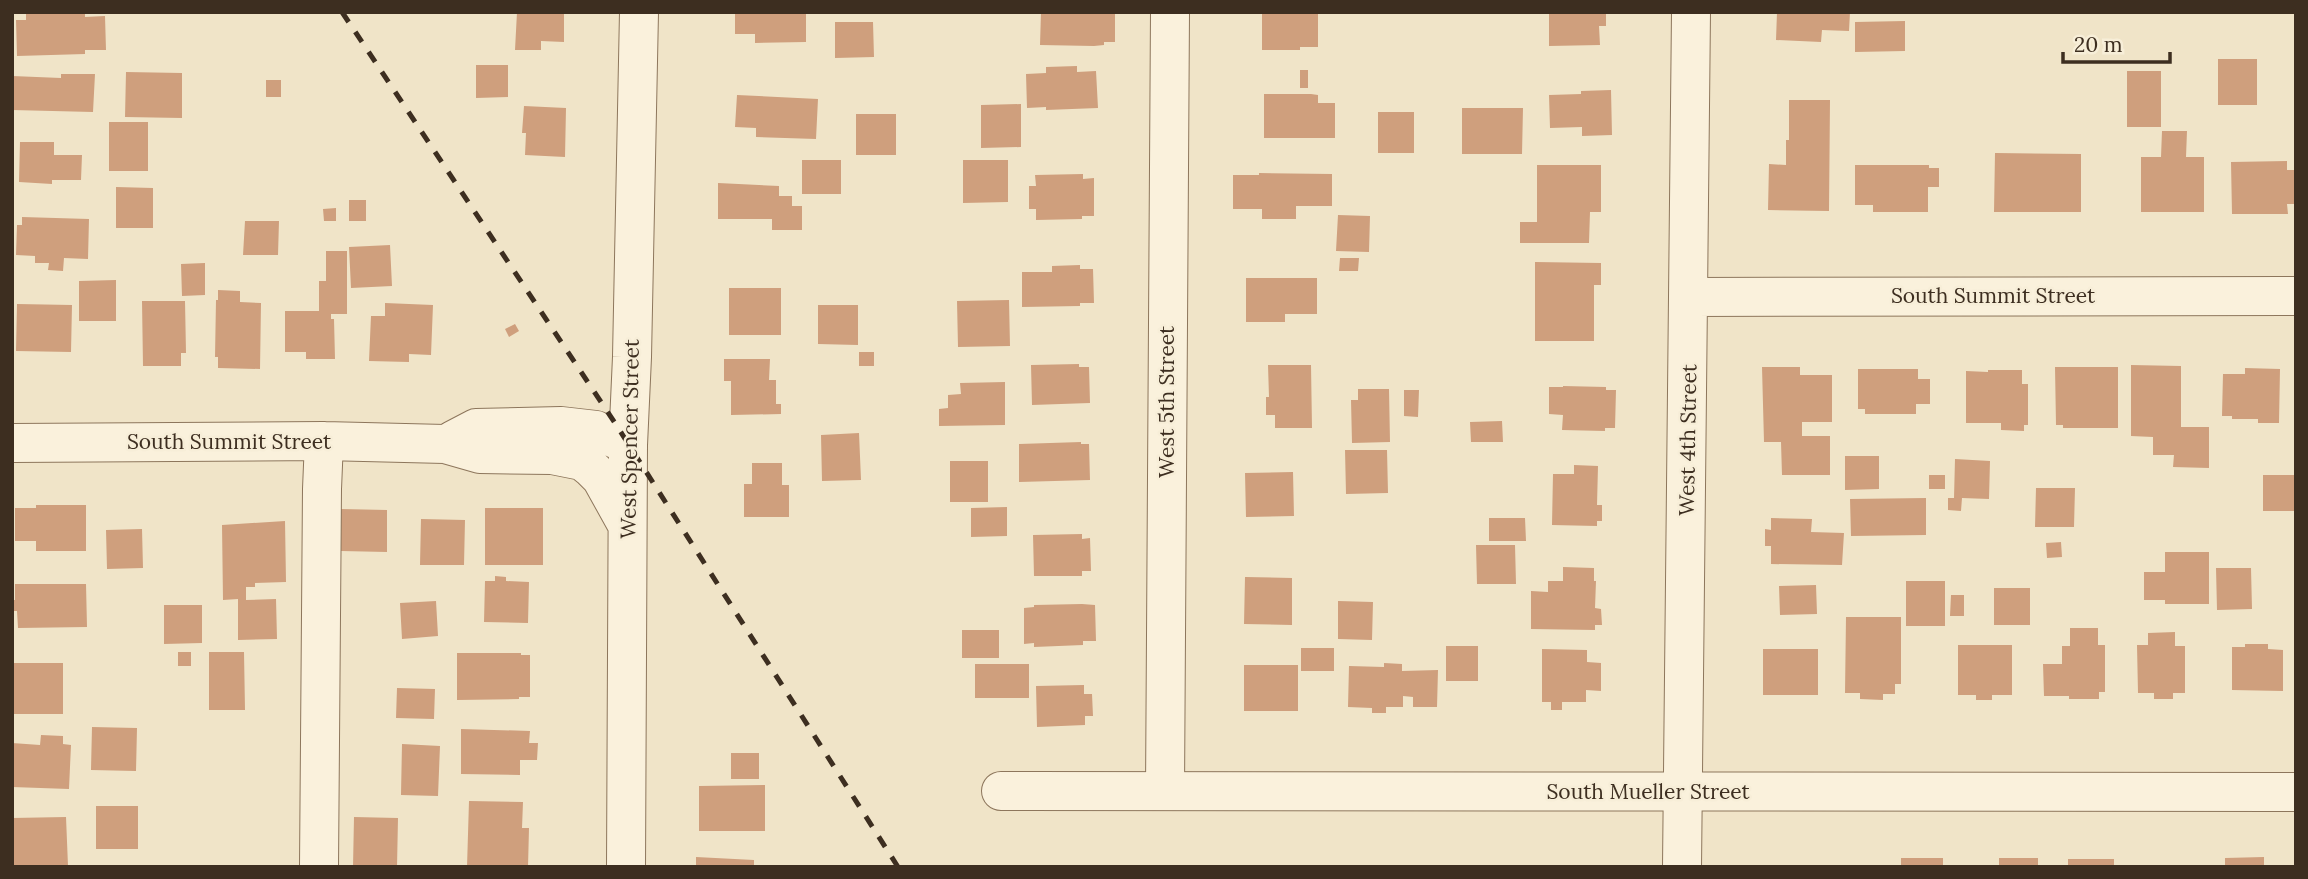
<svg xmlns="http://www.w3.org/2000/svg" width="2308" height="879" viewBox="0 0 2308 879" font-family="Lora,serif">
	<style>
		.building { fill: #cf9f7d }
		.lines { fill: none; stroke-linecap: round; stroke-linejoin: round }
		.minor-casing { stroke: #8d765c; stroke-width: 40 }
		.minor { stroke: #faf1dc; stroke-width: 38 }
		.rail { stroke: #3d2e20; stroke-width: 5; stroke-dasharray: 12 12; stroke-linecap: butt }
		.labels { text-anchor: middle; stroke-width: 5; stroke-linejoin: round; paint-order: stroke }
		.street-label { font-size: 21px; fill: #3d2e20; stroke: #f7eed8 }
	</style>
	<rect width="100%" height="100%" fill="#f0e4c8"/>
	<!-- building -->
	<path class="building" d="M26 12H85V17L105 16 106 50H85V54L17 56 16 20H26Z
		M517 12H564V42L541 41V50H515Z
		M735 12H806V42L755 43V34H735Z
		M1041 12H1115V42H1104V45L1094 46 1040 45Z
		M1262 12H1318V47H1300V50H1262Z
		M1549 12H1606V26H1599L1600 45 1549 46Z
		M1777 12H1850L1849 31 1822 30 1821 42 1776 40Z
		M1905 21V51L1855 52V22Z
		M835 22H873L874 57 835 58Z
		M2218 59H2257V105H2218Z
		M476 65H508V97L476 98Z
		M1077 66V72L1096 71 1098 108 1046 110V107L1027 108 1026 74 1046 73V67Z
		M1300 70H1308V88H1300Z
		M2127 71H2161V127H2127Z
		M126 72 182 73V118L125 117Z
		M61 74H95L93 112 12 110V76L61 78Z
		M266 80H281V97H266Z
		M1611 90 1612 135 1582 136V127L1550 128 1549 95 1581 94V91Z
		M1264 94H1311L1318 95V103H1335V138H1264Z
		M737 95 818 99 816 139 756 137V128L735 127Z
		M1789 100H1830L1829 211 1768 210 1769 164 1786 165V140H1789Z
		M1021 104V147L981 148V105Z
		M524 106 566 108 565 157 525 155 526 133H522Z
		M1462 108H1523L1522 154H1462Z
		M1378 112H1414V153H1378Z
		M856 114H896V155H856Z
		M109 122H148V171H109Z
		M2162 131H2187L2186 157H2204V212H2141V157H2161Z
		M20 142H54V155H82L81 180H52V184L19 182Z
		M1995 153 2081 154V212H1994Z
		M802 160H841V194H802Z
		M963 160H1008V202L963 203Z
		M2287 161V170H2296V204H2287L2288 214H2232L2231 162Z
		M1537 165H1601V212H1590L1589 243H1520V222H1537Z
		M1855 165H1929V168H1939V187H1928V212H1873V205H1855Z
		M1259 173 1332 174V206H1296V219H1262V209H1233V175H1259Z
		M1083 174V179L1094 178V216H1082V219L1036 220V209H1029V186H1036L1035 175Z
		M718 183 779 186V196H792V206H802V230H772V219H718Z
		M116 187 153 188V228H116Z
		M349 200H366V221H349Z
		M336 208V221H324L323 209Z
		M1338 215 1370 216 1369 252 1336 251Z
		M22 217 89 219 88 259 64 258 63 271 48 270 49 263H35V256L16 255 17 225H22Z
		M245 221H279L278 255H243Z
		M390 245 392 286 351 288 349 247Z
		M326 251H347V314H331V319H334L335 359H306V352H285V311H319V281H326Z
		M1340 258H1359L1358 271H1339Z
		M1535 262 1601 263V285H1594V341H1535Z
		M205 263V295L182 296 181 264Z
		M1080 265V269H1093L1094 303H1080V306L1022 307V272H1052V266Z
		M1246 278H1317V314H1285V322H1246Z
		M116 280V321H79V281Z
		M729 288H781V335H729Z
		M218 290 240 291V302L261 303 260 369 218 368V357H215L216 300H218Z
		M1009 300 1010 346 958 347 957 301Z
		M142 301H185L186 353H181V366H143Z
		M385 303 433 305 431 355 409 354V362L369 361 371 316H385Z
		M17 304 72 305 71 352 16 351Z
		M818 305H858V345L818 344Z
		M515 324 519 331 509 337 505 329Z
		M859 352H874V366H859Z
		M724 359H770L769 380H776V404H781V414L731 415V381H724Z
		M1079 364V367H1089L1090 403 1032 405 1031 365Z
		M1268 365H1311L1312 428H1275V415H1266V397H1269Z
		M2131 365 2181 366V427H2209V468L2173 467 2174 455H2153V437L2131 436Z
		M1762 367H1800V375H1832V422H1802V436H1830V475H1782L1781 442H1764Z
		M2055 367H2118V428H2063V425H2056Z
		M2245 368 2280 369 2279 423H2258V419H2232V416H2222L2223 374H2245Z
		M1858 369H1918V379H1930V404H1916V414H1865V409H1858Z
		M1988 370H2022V384H2028V425H2024V431L2001 430V423H1966V371L1988 372Z
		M1005 382V425L939 426V409L948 408V395L961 394 960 383Z
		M1563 386 1606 387V390H1616L1615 428H1605V431L1562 430 1563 415 1549 414V387H1563Z
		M1358 389H1389L1390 442 1352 443 1351 400H1358Z
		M1404 390H1419L1418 417 1404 416Z
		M1502 421 1503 442H1471L1470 422Z
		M859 433 861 480 822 481 821 435Z
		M1081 442V444H1089L1090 480 1019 482V444Z
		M1345 450H1387L1388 493 1346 494Z
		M1845 456H1879V489L1845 490Z
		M1955 459 1990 461 1989 499 1962 498 1961 511 1948 510V498H1954Z
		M950 461H988V502H950Z
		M752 463H782V485H789V517H744V484H752Z
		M1574 465 1598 466 1597 505H1602V521H1597V526L1552 525 1553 474H1574Z
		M1293 472 1294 516 1246 517 1245 473Z
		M1929 475H1945V489H1929Z
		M2263 475H2294V511H2263Z
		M2036 488H2075L2074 527H2035Z
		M1926 498V535L1851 536 1850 499Z
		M36 505H86V551H36V541H15V508H36Z
		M1007 507V536L971 537V508Z
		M485 508H543V565H485Z
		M341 509 387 510V552L341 551Z
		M1489 518H1525L1526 541H1489Z
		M1771 518 1812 519 1811 532 1844 533 1842 565 1771 564V546H1765V529L1771 530Z
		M421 519 465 520 464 565H420Z
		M285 521 286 582 255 583V587H246V600L276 599 277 639 238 640V599L223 600 222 525Z
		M142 529 143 568 107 569 106 530Z
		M1082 534V539L1090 538 1091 571H1082V576H1034L1033 535Z
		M2061 542 2062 557 2047 558 2046 543Z
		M1476 545H1515L1516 584H1477Z
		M2165 552H2209V604H2165V600H2144V572H2165Z
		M1563 567 1594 568V581H1596L1595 608 1601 609 1602 625H1595V630L1531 629V591L1548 592V581H1563Z
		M2216 568H2251L2252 609 2217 610Z
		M495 576 506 577V581L529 582 528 623 484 622 485 581H495Z
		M1245 577 1292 578V625L1244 624Z
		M1906 581H1945V626H1906Z
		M15 584H86L87 627 18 628 17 611H12V600H15Z
		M1816 585 1817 614 1780 615 1779 586Z
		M1994 588H2030V625H1994Z
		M1951 595H1964V616H1950Z
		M436 601 438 636 402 639 400 603Z
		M1338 601 1373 602 1372 640 1338 639Z
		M1082 604 1095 605 1096 641H1083V645L1034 647V643L1024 644V608L1034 607V605Z
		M164 605H202V643L164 644Z
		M1846 617H1901V684H1895V694H1883V700L1860 699V693H1845Z
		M2070 628H2098V645H2105V692H2099V699H2069V696H2044L2043 664H2062V646H2070Z
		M962 630H999V658H962Z
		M2175 632V646H2185V693H2173V699H2154V693H2138L2137 645H2148V633Z
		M2245 644H2268V649L2283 650V691L2232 690V647H2245Z
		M1958 645H2012V695H1992V700H1976V695H1958Z
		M1446 646H1478V681H1446Z
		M1301 648H1334V671H1301Z
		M1542 649 1587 650V662L1601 663V691L1586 690V702H1562V710H1551V702H1542Z
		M1763 649H1818V695H1763Z
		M178 652H191V666H178Z
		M209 652H244L245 710H209Z
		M457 653H521V655H530V697H519V699L457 700Z
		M12 663H63V714H12Z
		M1384 663 1402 664V671L1438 670 1437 707H1413V697L1403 696V707H1386V713H1372V708L1348 707 1349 666 1384 667Z
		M975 664H1029V698H975Z
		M1244 665H1298V711H1244Z
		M1084 685V694H1092L1093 716H1085V725L1037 727 1036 686Z
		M397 688 435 689 434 719 396 718Z
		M92 727 137 728 136 771 91 770Z
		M461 729 530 731 529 743H538L537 760H520V775L461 774Z
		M41 735 63 736V744L71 745 69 789 12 787V743L40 745Z
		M402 744 440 746 438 796 401 795Z
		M731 753H759V779H731Z
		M765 785V831H699V786Z
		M469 801 523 802 522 828H529L528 867H467Z
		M96 806H138V849H96Z
		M66 817 68 866 12 867V818Z
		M354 817 398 818 397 867H353Z
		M696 857 754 860V867H696Z
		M2264 857V867H2225V858Z
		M1901 858H1943V867H1901Z
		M1999 858H2038V867H1999Z
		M2068 859H2114V867H2068Z"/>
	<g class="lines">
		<!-- minor casing -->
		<g class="minor-casing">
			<path id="minor" d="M1689 297 2296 296
				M453 440 476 428 561 426 596 430 628 445
				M12 443 324 441 445 444 480 454 552 455 582 461 592 469 601 478 626 523
				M1001 791 2296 792
				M1165 791 1170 12
				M319 867 322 489 324 441
				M626 867 628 445 632 357 639 12
				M1682 867 1691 12"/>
		</g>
		<!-- minor -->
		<use href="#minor" class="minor"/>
		<!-- rail -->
		<path class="rail" d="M342 12 615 423 898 867"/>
	</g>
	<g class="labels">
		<!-- street labels -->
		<g class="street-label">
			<text x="1993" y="303">South Summit Street</text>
			<text transform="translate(1167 402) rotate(-90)" y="7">West 5th Street</text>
			<text transform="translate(630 439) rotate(-89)" y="7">West Spencer Street</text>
			<text transform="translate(1688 440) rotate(-89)" y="7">West 4th Street</text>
			<text x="229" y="449">South Summit Street</text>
			<text x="1648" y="799">South Mueller Street</text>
		</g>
	</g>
	<!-- border -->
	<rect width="2308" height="879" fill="none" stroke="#3d2e20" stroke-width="28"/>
	<!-- scale -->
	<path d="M2063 52v10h107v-10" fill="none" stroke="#3d2e20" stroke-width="3.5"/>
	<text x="2074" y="52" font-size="21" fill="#3d2e20" stroke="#f7eed8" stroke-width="5" paint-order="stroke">20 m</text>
</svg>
